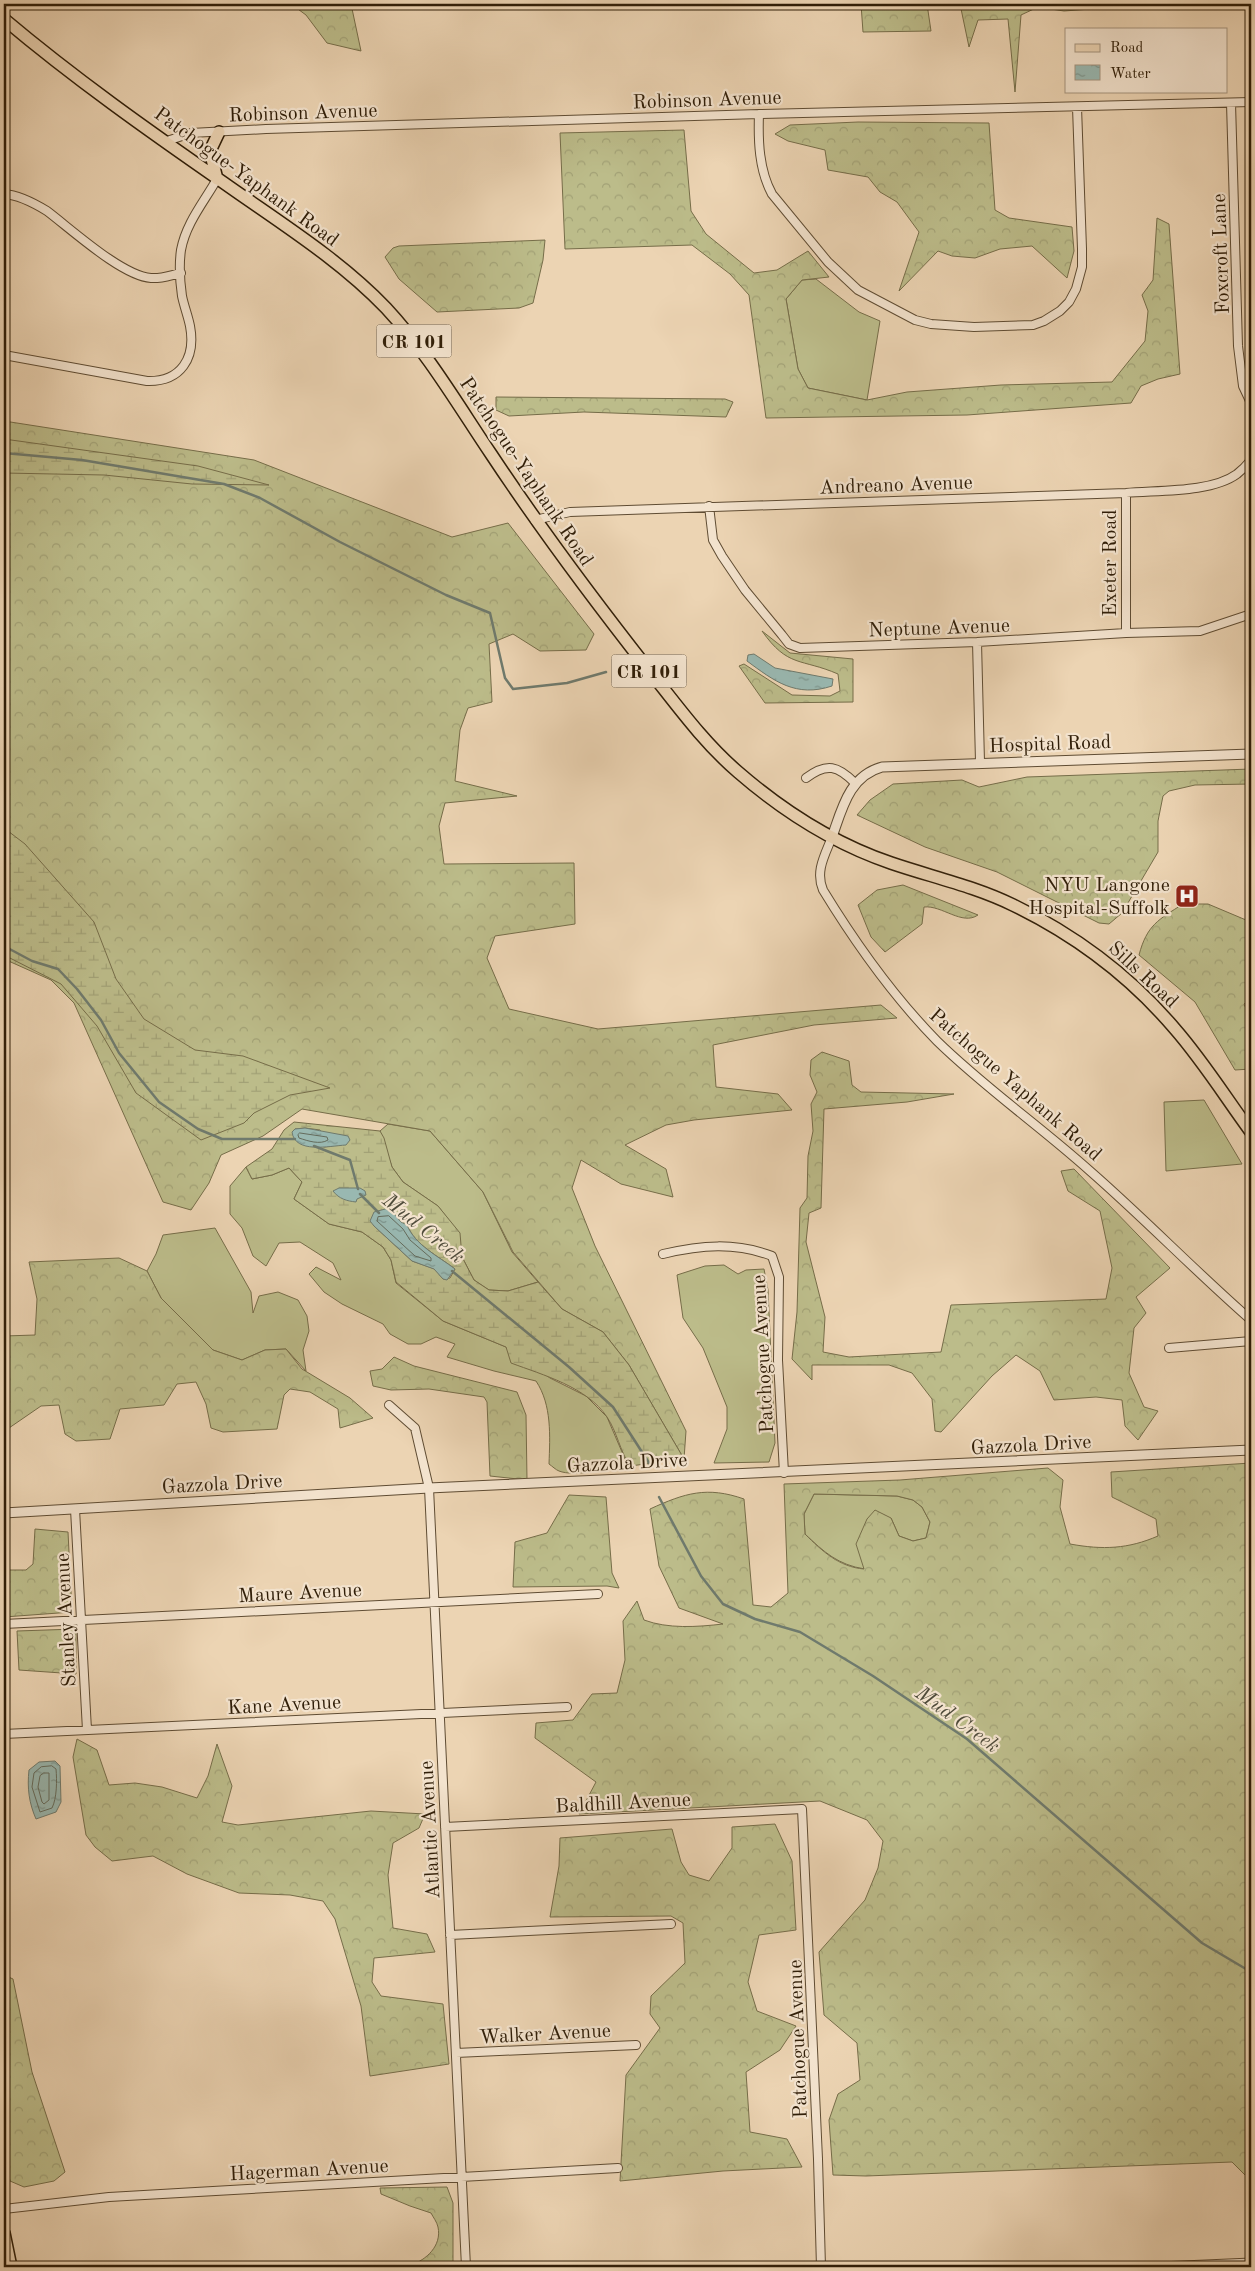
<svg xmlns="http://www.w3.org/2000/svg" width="1255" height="2271" viewBox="0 0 1255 2271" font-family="'Old Standard TT',serif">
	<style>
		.grass { fill: #bcbc8a; stroke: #766d49 }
		.forest { fill: url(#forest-crowns); stroke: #766d49; fill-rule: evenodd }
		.wetland { fill: url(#wetland-marsh); stroke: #766d49; fill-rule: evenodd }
		.water { fill: url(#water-ripples); stroke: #6f7a6d }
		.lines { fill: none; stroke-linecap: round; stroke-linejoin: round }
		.shore { stroke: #646b5c; stroke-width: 1 }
		.stream { stroke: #6f7a6d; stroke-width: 2.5 }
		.minor-casing { stroke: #5f4c33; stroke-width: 10 }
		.tertiary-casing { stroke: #5f4c33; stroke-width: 11 }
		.primary-casing { stroke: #301e08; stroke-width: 14 }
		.minor { stroke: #f3e3ce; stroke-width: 8 }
		.tertiary { stroke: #f3e3ce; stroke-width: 9 }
		.primary { stroke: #ecd4b3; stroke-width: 11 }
		.labels { text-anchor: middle; stroke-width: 4.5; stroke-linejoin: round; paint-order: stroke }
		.shield { fill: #f3e3ce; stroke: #6a5943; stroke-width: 1 }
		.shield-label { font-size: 19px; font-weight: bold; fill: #301e08 }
		.street-label { font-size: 20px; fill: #301e08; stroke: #f3e3ce }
		.poi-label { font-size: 20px; fill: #301e08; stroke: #f3e3ce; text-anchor: end }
		.water-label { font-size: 21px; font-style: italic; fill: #504c3b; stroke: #f3e3ce }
	</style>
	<defs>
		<pattern id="forest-crowns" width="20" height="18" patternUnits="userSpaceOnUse" patternTransform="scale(1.25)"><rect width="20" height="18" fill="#bcbc8a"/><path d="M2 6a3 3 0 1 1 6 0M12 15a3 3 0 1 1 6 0" fill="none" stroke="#a2a176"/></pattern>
		<pattern id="wetland-marsh" width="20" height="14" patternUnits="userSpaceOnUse" patternTransform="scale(1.25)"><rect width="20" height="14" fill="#bcbc8a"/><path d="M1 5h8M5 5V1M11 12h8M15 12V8" fill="none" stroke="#a2a176"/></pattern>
		<pattern id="water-ripples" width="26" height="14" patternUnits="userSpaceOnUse" patternTransform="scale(1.25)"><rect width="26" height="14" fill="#99b8b1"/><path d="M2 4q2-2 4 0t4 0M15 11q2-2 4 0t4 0" fill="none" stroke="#7d958e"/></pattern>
	</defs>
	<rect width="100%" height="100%" fill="#ecd4b3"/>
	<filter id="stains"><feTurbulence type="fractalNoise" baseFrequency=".004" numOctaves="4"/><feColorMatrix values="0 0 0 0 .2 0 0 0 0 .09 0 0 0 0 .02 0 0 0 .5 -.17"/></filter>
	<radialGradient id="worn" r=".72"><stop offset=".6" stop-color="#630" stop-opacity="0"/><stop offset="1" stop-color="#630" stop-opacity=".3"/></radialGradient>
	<!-- grass -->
	<path class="grass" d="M816 279 859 312 880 321 867 400 808 388 798 369 786 299 802 280Z
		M1204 1100 1242 1164 1166 1171 1164 1102Z
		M388 1124 430 1131 483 1192 512 1252 538 1282 508 1291 489 1290 474 1280 462 1257 459 1233 438 1206 403 1182 392 1167 380 1131Z
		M246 1167 252 1179 272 1175 289 1168 302 1182 294 1199 329 1224 362 1232 383 1247 391 1260 396 1283 443 1321 506 1347 550 1378 586 1396 607 1417 625 1459C613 1470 574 1477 559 1471 556 1470 552 1466 549 1464 550 1436 552 1405 536 1381L494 1371 447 1357 455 1344 436 1337 421 1344H408L390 1334 383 1324 342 1304 324 1292 309 1274 316 1267 341 1280 333 1263 300 1242 279 1243 266 1266 253 1256 242 1228 230 1214V1186Z
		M215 1228 251 1292 253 1313 259 1296 278 1292 298 1300 307 1316 309 1331 303 1350 306 1371 286 1349 265 1350 242 1360 213 1350 161 1298 147 1271 156 1254 163 1235Z
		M724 1265 738 1274 746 1270 764 1269 768 1290 775 1443 769 1462 714 1463 727 1429V1407L703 1348 683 1318 677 1275 705 1266Z
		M814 1494 897 1496 913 1500 922 1507 930 1522 926 1538 913 1541 899 1536 891 1518 865 1569C838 1565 824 1552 805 1534L804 1514Z"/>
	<!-- forest -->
	<path class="forest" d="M291 4H351L361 51 327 43 306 15Z
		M861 4H927L931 31 863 32Z
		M960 4H1158L1064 11 1038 7 1021 15 1015 92 1008 19 978 20 969 47Z
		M858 122 989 123 995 210 1009 218 1072 227 1074 251 1067 278 1032 246 1000 249 975 258 952 256 938 251 899 291 919 232 897 202 880 192 868 177 828 170 825 150 788 141 775 134 790 125Z
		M684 130 691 211 706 234 754 273 777 270 808 251 829 277 802 280 786 299 798 369 808 388 867 400 907 392 1001 385 1112 382 1145 341 1148 311 1142 295 1153 280 1157 218 1169 224 1180 374 1158 379 1141 386 1131 403 967 415 766 418 749 295 730 274 692 245 565 249 560 133Z
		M545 240 543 260 533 303 519 308 437 312 399 279 385 257 393 248 399 246Z
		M496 397 725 399 733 402 726 417 584 412 509 416 496 410Z
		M4 421 254 460 452 537 508 523 594 634 586 650 540 651 513 634 489 644 492 702 468 708 460 730 455 781 517 796 445 803 439 826 444 864 574 863 575 924 495 936 487 958 509 1009 598 1029 881 1005 897 1018 814 1025 713 1045 716 1087 778 1094 792 1110 694 1120 666 1125 625 1145 666 1169 673 1197 621 1184 581 1160 572 1188 595 1246 686 1431 684 1459 629 1365 603 1332 562 1309 513 1252 483 1192 430 1131 302 1109 263 1136 221 1155 209 1183 191 1210 163 1202 74 1003 51 980 4 959Z
		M762 631 790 653 853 659V702L765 703 739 666 744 664 792 695 830 696 840 691 838 674C801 658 788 668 762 631Z
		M1251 769V784L1195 785 1169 791 1163 796 1158 821V852L1122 913 1109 924 1099 923 997 872 925 847 857 815 870 800 893 784 962 780 979 787 1027 777Z
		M903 885 978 915C962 926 942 905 924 907L922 924 885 952 871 937 858 905 877 890Z
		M1183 904H1208L1246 920 1251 931V999L1244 1004 1251 1020V1069L1235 1070 1195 1002 1139 955C1147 925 1158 920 1183 904Z
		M822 1052 849 1061 852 1085 861 1092 954 1094 907 1102 824 1109 821 1208 809 1213 806 1242 825 1317 823 1352 849 1357 941 1352 951 1305 1106 1299 1112 1268 1100 1211 1068 1191 1061 1171 1074 1169 1170 1268 1136 1297 1146 1313 1134 1328 1129 1373 1144 1407 1158 1411 1138 1440 1125 1426 1122 1400 1096 1397 1054 1400 1040 1371 1016 1355 992 1376 941 1432 935 1431 932 1399 912 1373 889 1365H812V1380L792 1359 797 1312 800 1208 807 1198 808 1156 813 1131 811 1104 817 1092 810 1075 811 1060Z
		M119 1258 147 1271 161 1298 213 1350 242 1360 265 1350 286 1349 302 1369 350 1398 373 1418 340 1428 338 1409 310 1392 290 1389 284 1395 277 1429 223 1432 211 1428 206 1404 196 1382 177 1384 164 1405 120 1409 110 1439 76 1441 65 1434 59 1405 41 1406 9 1428 4 1429V1336L35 1335 37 1299 29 1262Z
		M394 1357 414 1366 517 1392 526 1415 527 1480 490 1476 487 1402 484 1397 429 1389 391 1390 373 1386 370 1371 382 1369Z
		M1251 1463V2176L1247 2177 1232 2162 866 2176 833 2175 829 2120 838 2094 860 2080 857 2043 824 2015 819 1952 865 1900 878 1868 883 1841 867 1820 820 1801 579 1814 596 1782 535 1738 536 1723 573 1720 592 1694 617 1693 625 1660 623 1621 637 1601 644 1620C668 1629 697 1627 723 1624L679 1608 659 1566 650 1509C685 1493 707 1486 744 1499L753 1605 771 1607 788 1593 784 1484 900 1480 1048 1468 1063 1480 1060 1507 1070 1544C1103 1550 1128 1549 1158 1536L1156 1519 1112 1497 1111 1472ZM814 1494 897 1496 913 1500 922 1507 930 1522 926 1538 913 1541 899 1536 891 1518 875 1510 867 1519 856 1544 864 1569C839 1567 822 1551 805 1534L804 1514Z
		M569 1495 606 1497 612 1573 619 1588 607 1586 513 1587 515 1542 547 1533Z
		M35 1529 68 1532 72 1612 4 1617V1570H26L33 1564Z
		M76 1629V1674L19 1670 17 1631Z
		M77 1739 97 1750 109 1785 135 1783 162 1787 197 1798 208 1776 217 1744 232 1786 222 1822 238 1825 371 1811 425 1814 419 1828 393 1843 388 1875 393 1928 427 1934 435 1952 374 1958 372 1982 381 1996 443 2004 449 2064 370 2076 361 2006 335 1919 323 1901 290 1895 239 1893 187 1874 153 1856 112 1861 95 1847 86 1835 73 1757Z
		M775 1824 792 1861 796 1930 759 1935 748 1982 757 2011 796 2026 780 2050 746 2072 750 2132 787 2139 802 2167 723 2171 620 2181 626 2075 660 2028 650 2014 651 1996 685 1963 683 1923 671 1916 550 1917 559 1866 560 1838 672 1829 681 1862 689 1875 709 1881 732 1848V1827Z
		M4 1975 13 1979 32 2072 65 2172 54 2181 24 2187 10 2181 4 2152Z
		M447 2187 453 2203V2267H411V2265C426 2260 442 2246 438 2227 437 2222 433 2217 431 2213L410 2206 381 2194 380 2188Z"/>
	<!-- wetland -->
	<path class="wetland" d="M4 439 198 466 269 485 192 484 104 475 4 473Z
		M4 828 25 844 94 922 116 979 144 1019 195 1050 243 1056 330 1088 290 1095 254 1113 244 1123 201 1140 136 1093 97 1026 61 984 4 955Z
		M294 1122 380 1131 384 1138 392 1167 403 1182 438 1206 460 1233 462 1257 474 1280 489 1290 508 1291 538 1282 562 1309 603 1332 629 1365 684 1459 630 1466C620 1451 617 1432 607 1417 587 1387 543 1375 511 1363L506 1347 443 1321 396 1282 391 1260 383 1247 362 1232 329 1224 294 1199 302 1182 289 1168 272 1175 252 1179 246 1167 272 1149 284 1130ZM305 1128 320 1130 332 1146 324 1147 295 1129ZM389 1209 401 1222 407 1225C415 1245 438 1256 455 1269L450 1278 443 1279 435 1269 412 1261 374 1226V1213Z"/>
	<!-- water -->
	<path class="water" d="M754 654 775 668 833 679 832 686C796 698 774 681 747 661L748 655Z
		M305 1128 348 1136 350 1140 346 1145C329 1146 295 1154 292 1132L295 1129Z
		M339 1188H360L365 1191 366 1195 357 1199 356 1202C347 1201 339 1199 333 1191Z
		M389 1208 401 1222 407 1225C415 1245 438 1256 455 1269L447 1280 443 1279 434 1269 412 1261 374 1226 370 1221 374 1212Z
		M55 1761 60 1766 61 1802 56 1812 36 1819C29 1803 27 1788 29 1770L39 1762Z"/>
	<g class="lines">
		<!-- shore -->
		<path class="shore" d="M300 1133 327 1137 328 1140C320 1145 308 1141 299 1138L298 1135Z
			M389 1216 403 1229 410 1240 431 1258V1261L415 1256 377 1221 378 1217Z
			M52 1766 56 1769C57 1780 57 1798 52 1808L40 1812 32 1787 34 1773 41 1767Z
			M44 1773H49V1800L44 1804 42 1802 38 1787 40 1776Z"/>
		<!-- stream -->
		<path class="stream" d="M4 453 82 460 224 484 260 498 340 542 446 595 490 613 505 678 513 689 567 683 606 672
			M4 946 32 961 58 969 77 989 101 1020 119 1053 159 1102 198 1129 222 1139H295
			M314 1146 350 1160 358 1189
			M360 1194 379 1213
			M452 1271 569 1367 613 1407 651 1466
			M659 1497 701 1576 723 1604 755 1619 800 1632 873 1676 967 1739 1202 1943 1251 1972"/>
		<!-- minor casing -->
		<g class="minor-casing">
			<path id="minor" d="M1231 103 1238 346 1243 386 1251 403
				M759 114C758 141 759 170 772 194L828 262 858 290 915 320 931 324 974 327 1033 325 1044 321 1060 311 1069 302 1076 289 1082 267V249L1077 107
				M167 141 191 133 266 129 759 114 1251 102
				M4 194C19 195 34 203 47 211 71 229 122 276 151 278 161 279 171 275 181 273
				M4 355 147 381C181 382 196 358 190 326 188 316 184 306 182 296 180 282 179 264 181 250 186 223 204 202 217 179
				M1126 493V633
				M709 506 713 540 722 556 745 590 782 635 789 644 800 648 977 642 1126 633 1200 631 1251 614
				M535 520 570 512 1126 493C1157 490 1211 493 1237 474 1242 470 1247 465 1251 460
				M977 642 980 762
				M806 778C827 762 838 766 855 783
				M832 837C825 855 815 871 823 890 856 944 893 996 937 1041 985 1088 1040 1126 1090 1171 1145 1219 1196 1272 1251 1320
				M663 1254C701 1245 735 1242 772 1256L779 1277 778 1360 784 1473
				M1169 1348 1251 1341
				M389 1405 415 1428 429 1488 466 2267
				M75 1509 87 1730
				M4 1624 598 1594
				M4 1734 567 1707
				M445 1827 802 1809 818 2159 821 2267
				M450 1935 671 1924
				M456 2053 636 2045
				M4 2209 109 2197 618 2168"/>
		</g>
		<!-- tertiary casing -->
		<g class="tertiary-casing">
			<path id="tertiary" d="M832 837C842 809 849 776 882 767L1251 754
				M4 1513 429 1488 1251 1450
				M1160 2267 1251 2263"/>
		</g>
		<!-- primary casing -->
		<g class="primary-casing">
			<path id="primary" d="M4 19C74 78 149 131 224 183 279 222 339 259 386 308 427 352 458 405 491 454 540 528 593 599 648 669 676 704 703 742 738 772 783 811 835 844 891 863 932 877 974 886 1013 905 1075 935 1130 976 1175 1029 1203 1061 1226 1098 1251 1132
				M217 179 210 151 219 132
				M4 2233 11 2267"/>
		</g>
		<!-- minor -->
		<use href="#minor" class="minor"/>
		<!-- tertiary -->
		<use href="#tertiary" class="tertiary"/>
		<!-- primary -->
		<use href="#primary" class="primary"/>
	</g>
	<!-- icons -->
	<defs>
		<g id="hospital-square" transform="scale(1.25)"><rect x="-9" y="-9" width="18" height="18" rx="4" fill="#8f2418" stroke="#f3e3ce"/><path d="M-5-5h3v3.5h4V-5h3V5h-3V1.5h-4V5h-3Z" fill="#fff"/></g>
	</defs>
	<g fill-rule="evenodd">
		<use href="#hospital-square" x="1187" y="896"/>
	</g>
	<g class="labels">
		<!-- shield labels -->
		<g class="shield">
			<rect x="376.5" y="324.5" width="75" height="33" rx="4"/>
			<rect x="611.5" y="654.5" width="75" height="33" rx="4"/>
		</g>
		<g class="shield-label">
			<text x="414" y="348">CR 101</text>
			<text x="649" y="678">CR 101</text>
		</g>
		<!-- street labels -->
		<g class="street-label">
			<text transform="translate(707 99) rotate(-2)" y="7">Robinson Avenue</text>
			<text transform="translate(303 112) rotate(-2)" y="7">Robinson Avenue</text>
			<text transform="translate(247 176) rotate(36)" y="7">Patchogue-Yaphank Road</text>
			<text transform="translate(1220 254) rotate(-92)" y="7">Foxcroft Lane</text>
			<text transform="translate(527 471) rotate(56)" y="7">Patchogue-Yaphank Road</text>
			<text transform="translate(896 484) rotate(-2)" y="7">Andreano Avenue</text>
			<text transform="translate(1109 563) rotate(-90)" y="7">Exeter Road</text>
			<text transform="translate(939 627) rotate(-2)" y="7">Neptune Avenue</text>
			<text transform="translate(1050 743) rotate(-2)" y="7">Hospital Road</text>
			<text transform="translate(1144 974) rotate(43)" y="7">Sills Road</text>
			<text transform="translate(1016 1084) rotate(41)" y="7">Patchogue Yaphank Road</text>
			<text transform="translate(762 1354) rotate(-93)" y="7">Patchogue Avenue</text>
			<text transform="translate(1031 1444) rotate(-3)" y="7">Gazzola Drive</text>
			<text transform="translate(627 1462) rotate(-3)" y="7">Gazzola Drive</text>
			<text transform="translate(222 1483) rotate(-3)" y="7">Gazzola Drive</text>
			<text transform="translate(300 1592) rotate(-3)" y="7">Maure Avenue</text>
			<text transform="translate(65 1620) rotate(-93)" y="7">Stanley Avenue</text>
			<text transform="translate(284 1704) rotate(-3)" y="7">Kane Avenue</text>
			<text transform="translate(623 1802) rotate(-3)" y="7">Baldhill Avenue</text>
			<text transform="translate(429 1830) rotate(-93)" y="7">Atlantic Avenue</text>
			<text transform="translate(545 2033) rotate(-3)" y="7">Walker Avenue</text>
			<text transform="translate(797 2039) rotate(-92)" y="7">Patchogue Avenue</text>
			<text transform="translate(309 2169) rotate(-3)" y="7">Hagerman Avenue</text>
		</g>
		<!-- poi labels -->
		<g class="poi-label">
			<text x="1170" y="891">NYU Langone<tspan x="1170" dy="23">Hospital-Suffolk</tspan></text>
		</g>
		<!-- water labels -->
		<g class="water-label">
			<text transform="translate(424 1228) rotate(39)" y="7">Mud Creek</text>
			<text transform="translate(958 1719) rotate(36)" y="7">Mud Creek</text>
		</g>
	</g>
	<!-- margin -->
	<rect width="1255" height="2271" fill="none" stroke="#ecd4b3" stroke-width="20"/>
	<rect x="5" y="5" width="1245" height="2261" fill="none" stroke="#301e08" stroke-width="2.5"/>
	<rect x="10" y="10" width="1235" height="2251" fill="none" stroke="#301e08"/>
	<!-- legend -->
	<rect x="1065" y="28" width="162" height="65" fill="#f3e3ce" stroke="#a5947f"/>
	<rect x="1075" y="44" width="25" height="8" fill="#ecd4b3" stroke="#a5947f"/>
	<text x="1110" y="52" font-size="15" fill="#301e08">Road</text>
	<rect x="1075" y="65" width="25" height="15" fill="url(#water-ripples)" stroke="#a5947f"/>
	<text x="1110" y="78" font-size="15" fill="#301e08">Water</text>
	<rect width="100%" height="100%" filter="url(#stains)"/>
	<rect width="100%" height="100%" fill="url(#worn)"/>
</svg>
